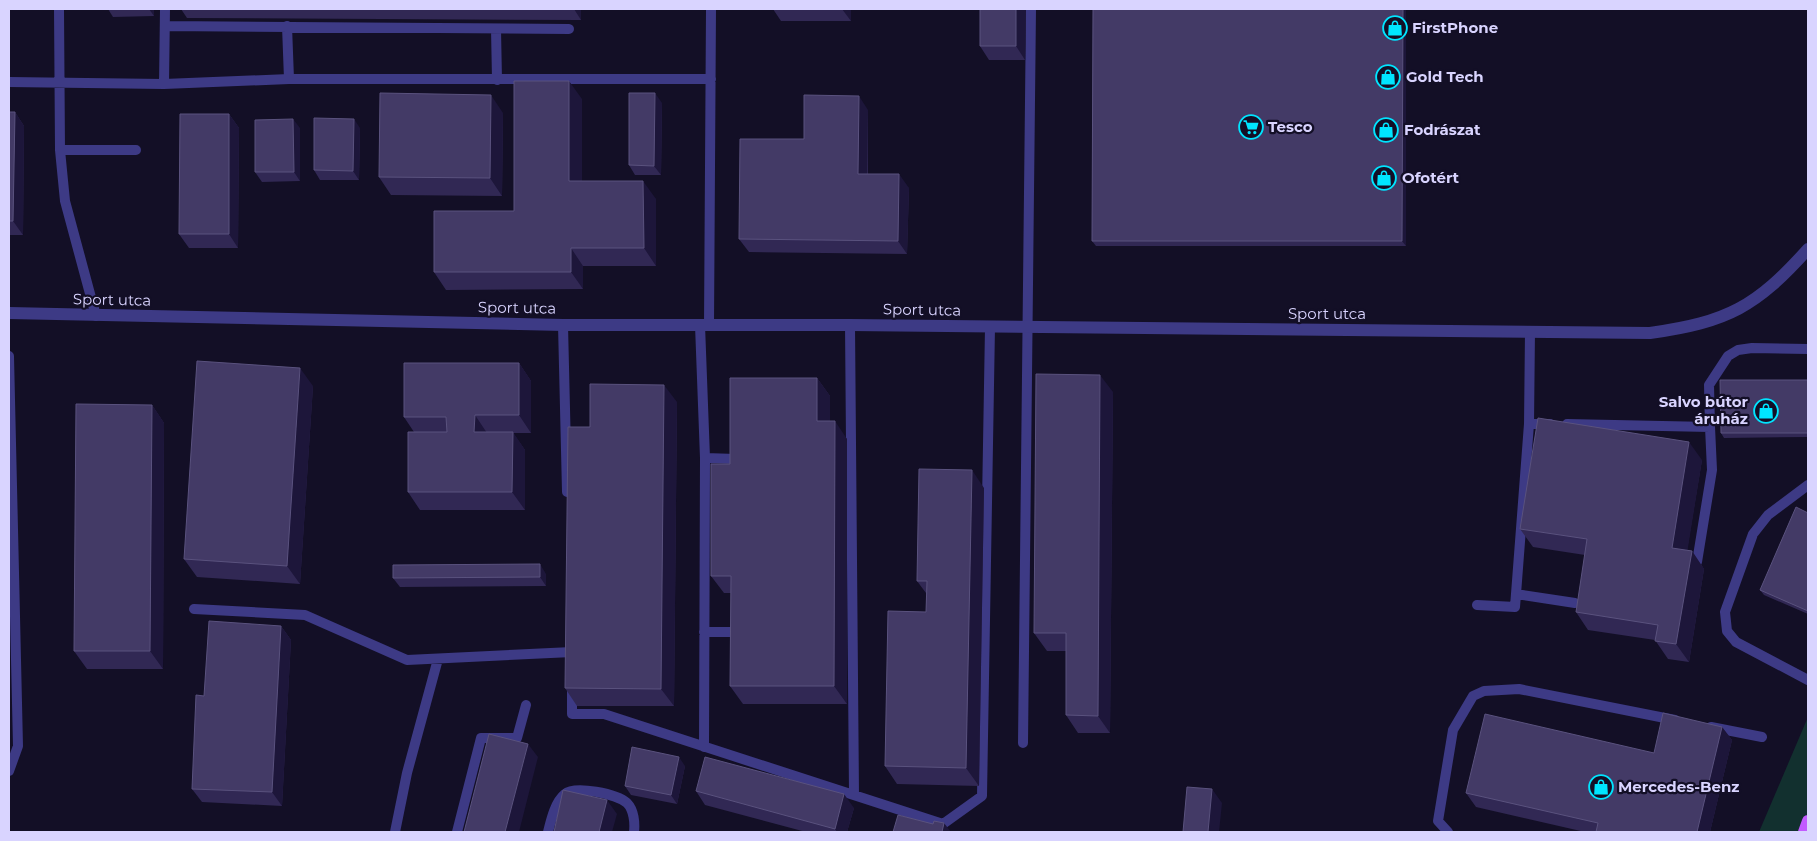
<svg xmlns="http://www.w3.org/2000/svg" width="1817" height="841" viewBox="0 0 1817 841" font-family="Montserrat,sans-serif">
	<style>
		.green { fill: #12302f }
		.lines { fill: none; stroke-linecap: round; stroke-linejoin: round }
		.lane { stroke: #3d3a85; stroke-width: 10 }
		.street { stroke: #3d3a85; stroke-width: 12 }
		.primary { stroke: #c25bff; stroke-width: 12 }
		.wall { fill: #312854 }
		.shaded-wall { fill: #1d163a }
		.building { fill: #433a66; stroke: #5a527e }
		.labels { text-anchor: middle; stroke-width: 4.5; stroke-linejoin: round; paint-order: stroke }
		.poi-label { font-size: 15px; font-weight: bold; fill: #d9d4ff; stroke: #130f26; text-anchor: start }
		.street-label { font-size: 15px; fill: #d9d4ff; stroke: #130f26 }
	</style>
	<rect width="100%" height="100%" fill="#130f26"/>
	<!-- green -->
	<path class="green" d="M1808 717V832H1759Z"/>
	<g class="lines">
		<!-- lane -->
		<path class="lane" d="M59 9 60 150 65 201 96 316
			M165 26 569 29
			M287 26 289 79
			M496 29 497 80
			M9 82 164 84 289 79H711
			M164 84 165 9
			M60 150H136
			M563 325 567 492
			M700 325 705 458 704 747
			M709 325 711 9
			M850 325 854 795
			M1530 331 1529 424H1550
			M9 356 18 746 9 771
			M1567 424 1710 427 1709 385 1728 356 1738 350 1752 348 1808 349
			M705 458 736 459
			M1808 485 1768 515 1753 534 1725 612 1727 631 1736 642 1808 680
			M1697 562 1712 470 1710 427
			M1516 594 1575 603
			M1477 605 1515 607 1529 424
			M194 609 305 615 407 660 572 652
			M704 632H736
			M572 687V714H604L943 824 982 796 990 327
			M1711 727 1762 737
			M1023 743 1031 9
			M395 832 407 773 438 659
			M457 832 481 738H517L526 705
			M548 832C551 820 555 802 565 794 575 785 617 794 627 803 634 810 635 823 634 832
			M1448 832 1438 821 1453 730 1473 696 1484 691 1519 689 1675 720"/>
		<!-- street -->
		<path class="street" d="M9 313 563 325H850L1650 333C1728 322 1756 307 1808 249"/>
		<!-- primary -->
		<path class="primary" d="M1804 832 1808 821"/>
	</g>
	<!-- wall -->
	<path class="wall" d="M108 9H154V16L113 17Z
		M181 9H581V20L187 18Z
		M773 9H851V21H781Z
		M980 9H1026L1025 60H989L980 46Z
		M1093 9H1406V246H1096L1092 241Z
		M582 99V181L656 199V266H583V289L446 290 434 272 514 211Z
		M662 103 661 175H635L629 165Z
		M868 110V174L909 188 907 254 749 252 739 239 804 139Z
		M9 112H15L24 126 23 235H9Z
		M503 113 502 196 391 195 379 177Z
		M229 114 239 128 238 248H189L179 234Z
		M300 128V181L262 182 255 172Z
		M360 128 359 180H320L314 170Z
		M519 363 531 381V433H513L525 450V510H420L408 492 414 432 404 417Z
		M817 378 830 396V421L847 439V704H743L730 686 731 593H724L711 576 730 464Z
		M1808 380V437L1724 438 1721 433Z
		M313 386 300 584 197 577 184 559Z
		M1113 392 1110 733H1078L1066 715V651H1047L1034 633Z
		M677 402 674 706H577L565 688 590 427Z
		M152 405 164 423 163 669H87L74 651Z
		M1702 460 1687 550 1692 551 1704 569 1689 662 1668 659 1655 640 1588 630 1576 612 1585 555 1533 547 1520 529Z
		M984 488 979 786 897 784 885 766 926 612V593L917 581Z
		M1808 513V614L1764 595 1760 590Z
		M546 574V586L400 587 393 578Z
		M281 626 291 640 282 806 202 802 192 789 204 696Z
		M1722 727 1732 740 1710 832H1585L1476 807 1466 793 1654 753Z
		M685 766 677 804 631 795 625 786Z
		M696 791 854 808 847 832H806L705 805Z"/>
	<!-- shaded-wall -->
	<path class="shaded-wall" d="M149 9H154V16Z
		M574 9H581V20Z
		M842 9H851V21Z
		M1016 9H1026L1025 60 1016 46Z
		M1403 9H1406V246L1402 241Z
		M569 81 582 99V199L569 181Z
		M655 93 662 103 661 175 654 166Z
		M491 95 503 113 502 196 490 178Z
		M859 96 868 110 867 188 858 174Z
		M15 112 24 126 23 235 13 221Z
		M229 114 239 128 238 248 229 234Z
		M293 119 300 128V181L294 172Z
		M354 119 360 128 359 180 353 171Z
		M899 174 909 188 907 254 898 241Z
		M643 181 656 199V266L644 248Z
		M571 248 583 266V289L571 272Z
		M519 363 531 381V433L519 415Z
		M300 368 313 386 300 584 287 566Z
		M1100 375 1113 392 1110 733 1098 716Z
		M817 378 830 396V439L817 421Z
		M664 385 677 402 674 706 661 689Z
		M152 405 164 423 163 669 150 651Z
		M475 415 487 433 474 432Z
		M835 421 847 439V704L834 686Z
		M513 432 525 450V510L512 492Z
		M1689 442 1702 460 1685 566 1672 548Z
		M972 470 984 488 979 786 966 768Z
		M1692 551 1704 569 1689 662 1676 644Z
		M540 564 546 574V586L540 577Z
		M281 626 291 640 282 806 272 792Z
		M9 676 10 732 9 730Z
		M1722 727 1732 740 1710 832H1697Z
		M528 744 538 757 519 832H505Z
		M679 757 685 766 677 804 671 795Z
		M1212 789 1222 803 1219 832H1208Z
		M844 794 854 808 847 832H837L835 829Z
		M607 800 617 814 612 832H599Z
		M944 823 951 832H942Z"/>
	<!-- building -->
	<path class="building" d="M980 9H1016V46H980Z
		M1093 9H1403L1402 241H1092Z
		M514 81H569V181H643L644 248H571V272H434V211H514Z
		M380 93 491 95 490 178 379 177Z
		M629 93H655L654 166 629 165Z
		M804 95 859 96 858 174H899L898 241 739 239 740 139H804Z
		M9 112H15L13 221H9Z
		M180 114H229V234H179Z
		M314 118 354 119 353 171 314 170Z
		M293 119 294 172H255V120Z
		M197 361 300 368 287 566 184 559Z
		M404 363H519V415H475L474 432H513L512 492H408V432H447L446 417H404Z
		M1036 374 1100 375 1098 716 1066 715V633H1034Z
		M730 378H817V421H835L834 686H730L731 576H711V464H730Z
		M1720 380H1808V433H1721Z
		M590 384 664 385 661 689 565 688 568 427H590Z
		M76 404 152 405 150 651H74Z
		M1538 418 1689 442 1672 548 1692 551 1676 644 1655 641 1658 625 1576 612 1587 539 1520 529Z
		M919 469 972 470 966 768 885 766 888 611 926 612 927 581H917Z
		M1796 507 1808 513V611L1760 590Z
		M540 564V577L393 578V565Z
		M209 621 281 626 272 792 192 789 196 695 204 696Z
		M1663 713 1722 727 1697 832H1596L1598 823 1466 793 1485 714 1654 753Z
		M489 734 528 744 505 832H464Z
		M632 747 679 757 671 795 625 786Z
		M705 757 844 794 835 829 696 791Z
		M1187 787 1212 789 1208 832H1183Z
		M563 790 607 800 599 832H554Z
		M898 815 933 824 934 821 944 823 942 832H893Z"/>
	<!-- icons -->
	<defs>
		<g id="shop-ring" transform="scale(1.25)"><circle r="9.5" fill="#130f26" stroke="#00e5ff" stroke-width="1.5"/><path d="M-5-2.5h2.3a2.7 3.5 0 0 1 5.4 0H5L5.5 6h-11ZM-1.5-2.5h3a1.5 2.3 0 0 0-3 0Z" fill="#00e5ff"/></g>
		<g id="supermarket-ring" transform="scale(1.25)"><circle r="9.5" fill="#130f26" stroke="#00e5ff" stroke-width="1.5"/><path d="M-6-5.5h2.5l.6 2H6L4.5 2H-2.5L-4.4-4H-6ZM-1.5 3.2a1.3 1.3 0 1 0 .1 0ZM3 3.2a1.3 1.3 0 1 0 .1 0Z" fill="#00e5ff"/></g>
	</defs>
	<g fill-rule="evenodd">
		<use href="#shop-ring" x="1395" y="28"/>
		<use href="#shop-ring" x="1388" y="77"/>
		<use href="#supermarket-ring" x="1251" y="127"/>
		<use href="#shop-ring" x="1386" y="130"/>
		<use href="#shop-ring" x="1384" y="178"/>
		<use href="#shop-ring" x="1766" y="411"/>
		<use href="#shop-ring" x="1601" y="787"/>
	</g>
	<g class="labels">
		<!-- poi labels -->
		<g class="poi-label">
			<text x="1412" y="33">FirstPhone</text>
			<text x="1406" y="82">Gold Tech</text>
			<text x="1268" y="132">Tesco</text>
			<text x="1404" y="135">Fodrászat</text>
			<text x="1402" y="183">Ofotért</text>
			<text x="1748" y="407" text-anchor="end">Salvo bútor<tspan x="1748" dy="17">áruház</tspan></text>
			<text x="1618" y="792">Mercedes-Benz</text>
		</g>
		<!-- street labels -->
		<g class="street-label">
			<text transform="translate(112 300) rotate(1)" y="5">Sport utca</text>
			<text transform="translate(517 308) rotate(1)" y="5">Sport utca</text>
			<text transform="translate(922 310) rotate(1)" y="5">Sport utca</text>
			<text x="1327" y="319">Sport utca</text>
		</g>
	</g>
	<!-- border -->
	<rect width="1817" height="841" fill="none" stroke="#d9d4ff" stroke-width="20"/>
</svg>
